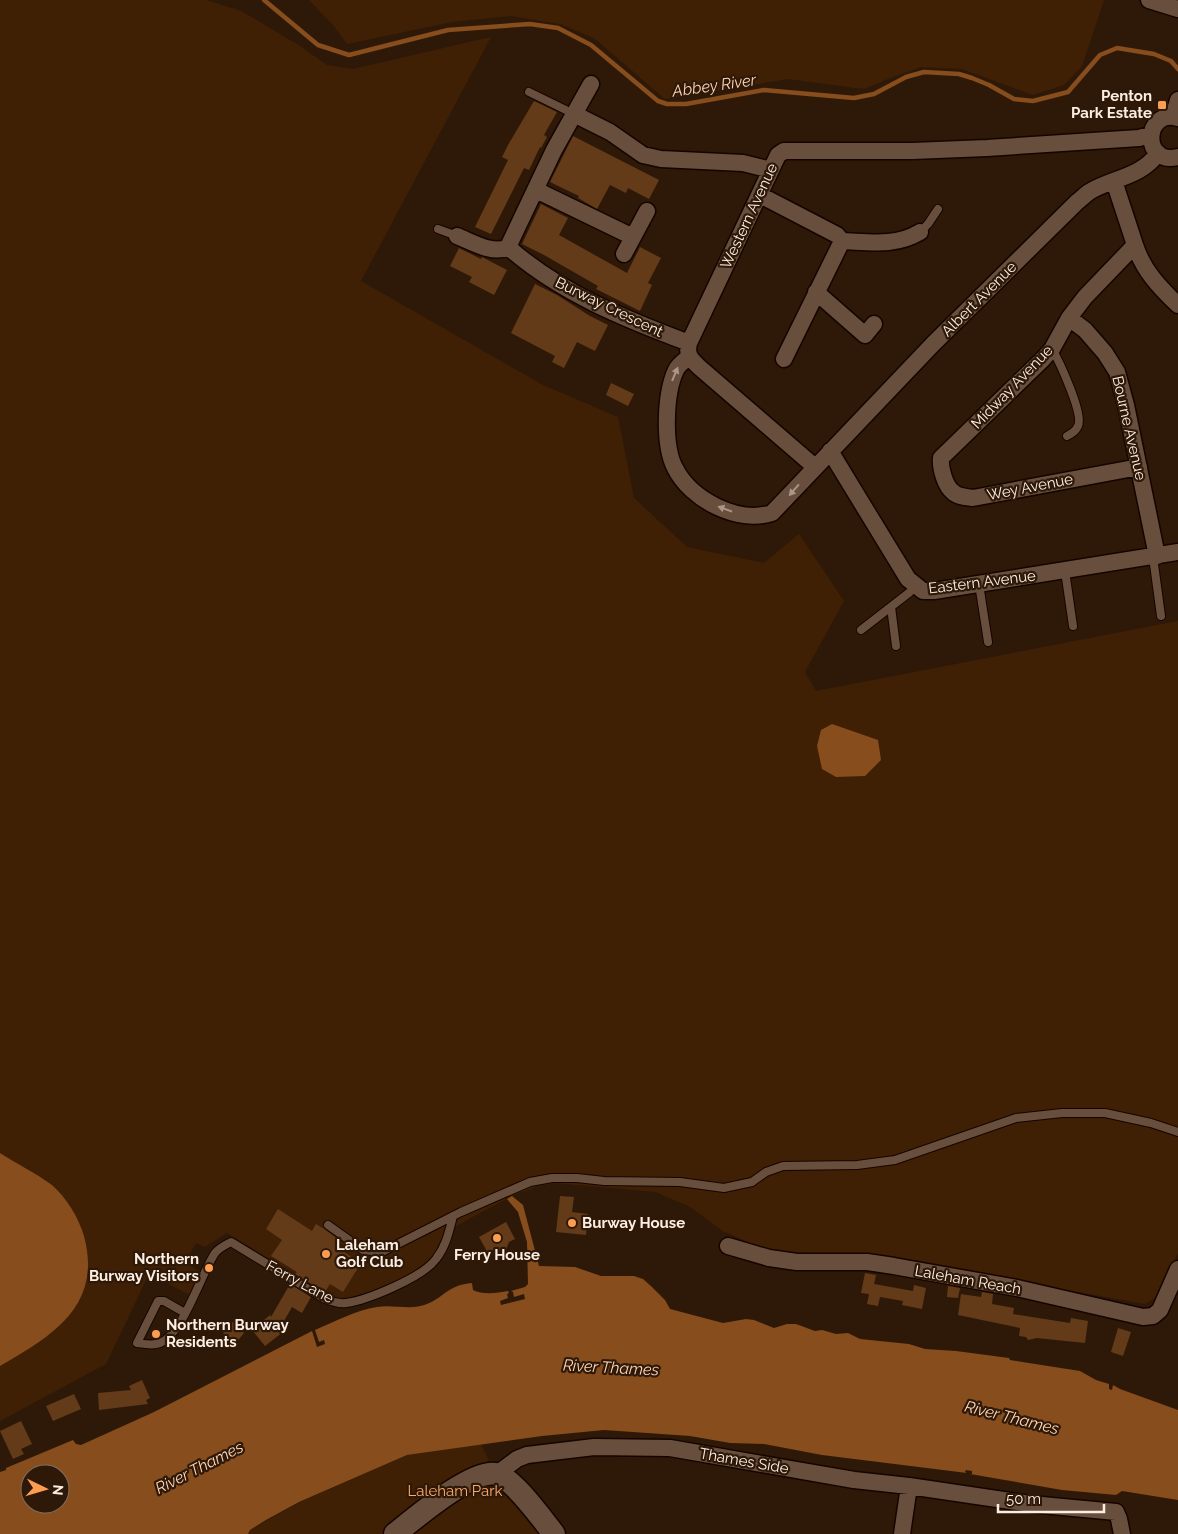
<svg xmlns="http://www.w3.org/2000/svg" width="1178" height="1534" viewBox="0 0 1178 1534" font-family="Raleway,sans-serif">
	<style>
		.green { fill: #402004 }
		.water { fill: #874d1c; fill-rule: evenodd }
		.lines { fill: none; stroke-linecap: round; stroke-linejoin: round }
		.stream { stroke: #874d1c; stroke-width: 4.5 }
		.building { fill: #633b19 }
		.lane-casing { stroke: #150400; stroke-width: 10 }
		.street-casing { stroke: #150400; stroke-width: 19 }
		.secondary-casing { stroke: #150400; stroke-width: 25 }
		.lane { stroke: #684f3d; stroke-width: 8 }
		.street { stroke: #684f3d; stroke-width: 16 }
		.secondary { stroke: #684f3d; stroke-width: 22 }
		.oneway { fill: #ab9788 }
		.poi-dot { fill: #fb9e52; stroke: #2e1908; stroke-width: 2 }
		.labels { text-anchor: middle; stroke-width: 4.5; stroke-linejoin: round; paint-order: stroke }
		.poi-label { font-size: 15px; font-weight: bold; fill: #fdeee3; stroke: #2e1908; text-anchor: start }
		.street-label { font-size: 15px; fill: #fdeee3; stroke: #2e1908 }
		.park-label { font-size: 15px; fill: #fcab6d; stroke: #2e1908 }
		.water-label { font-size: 16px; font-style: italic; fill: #ffd5b7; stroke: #2e1908 }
	</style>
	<rect width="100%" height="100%" fill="#2e1908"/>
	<!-- green -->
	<path class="green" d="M0 0H206L241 11 297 44 327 65 353 69 491 37 361 281 543 385 618 417 634 498 687 547 764 563 799 534 844 601 805 672 816 691 1178 621V1253L1156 1297 1145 1304 868 1254 771 1252 723 1231 690 1207 656 1192 556 1183 538 1186 512 1196 456 1226 435 1261 415 1277 344 1304 227 1233 205 1247 196 1243 185 1263 201 1272 190 1295 149 1274 106 1364 0 1421V1366C52 1336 103 1306 84 1236 79 1218 66 1197 52 1185 36 1173 17 1164 0 1153Z
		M309 0H1104L1082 66 1064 85 1033 95 962 69 921 67 885 80 864 89 788 79 665 99 594 38 560 24 511 16 452 22 347 44 333 25Z
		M481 1444 504 1493 539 1534H247L250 1530 300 1502 407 1455Z"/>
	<!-- water -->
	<path class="water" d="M832 724 878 740 881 760 865 776 836 777 822 769 817 746 821 730Z
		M0 1153C17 1164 36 1173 52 1185 66 1197 79 1218 84 1236 103 1306 52 1336 0 1366Z
		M512 1196 523 1205 539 1266 575 1267 601 1276H634L643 1279 652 1287 665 1300 670 1309 723 1323 746 1319 754 1320 774 1328 787 1324H796L815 1331 822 1330 836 1334 848 1333 860 1339 909 1344 925 1349 956 1351 1009 1358 1010 1360 1080 1371 1096 1380 1109 1384V1389L1112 1390 1113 1385 1120 1389 1178 1410V1500L1122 1491 1116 1495 1062 1490 970 1474H972V1471L966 1470 965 1472 967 1473 822 1455 764 1444 730 1443 690 1436 604 1430 542 1436 407 1455 299 1502 266 1520 250 1530 248 1534H0V1472L6 1470V1468L73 1440 76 1444 81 1445 154 1412 312 1331 317 1347 325 1344 324 1340 319 1342 315 1330C334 1322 356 1310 377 1307 393 1304 411 1311 427 1304 446 1296 448 1285 472 1283L473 1290C483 1295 497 1293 508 1291L509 1293 507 1294 508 1298 500 1301 501 1305 525 1299 524 1294 514 1297 513 1292 511 1291 525 1287 528 1284 527 1242 518 1212 507 1199ZM30 1474H60V1504H30Z"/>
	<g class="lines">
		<!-- stream -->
		<path class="stream" d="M264 0 318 45 349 55 448 30 530 24 558 28 591 45 658 101 667 104H686L764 90 854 98 874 94 906 77 924 72 959 74 972 78 989 85 1014 99 1033 101 1068 92 1100 55 1117 48 1154 54 1171 61 1178 69"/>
	</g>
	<!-- building -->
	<path class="building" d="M534 101 557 112 544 135 547 137 541 148 540 147 529 170 524 168 491 234 475 227 508 160 502 157 508 145Z
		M573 136 659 180 649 199 628 188 626 193 610 185 597 209 578 198 579 196 550 182Z
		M541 204 568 218 559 235 627 273 640 247 661 258 648 283 652 285 640 311 596 289 598 286 544 255 522 244Z
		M459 248 481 259 482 257 507 270 494 295 469 282 472 277 450 266Z
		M535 284 557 295 590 316 608 325 595 351 577 342 564 368 552 362 555 356 511 333Z
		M611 383 634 394 628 406 606 395Z
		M560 1196 574 1197 572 1212 588 1214 586 1235 556 1232Z
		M278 1209 312 1231 316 1224 324 1229 342 1242 338 1248 361 1263 343 1292 330 1284 325 1292 295 1274 297 1272 271 1256 282 1240 266 1229Z
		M506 1222 515 1239 509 1242 506 1250 503 1252 493 1250 488 1253 479 1237Z
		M865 1273 876 1275 874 1284 913 1291 914 1285 926 1288 922 1309 902 1305 903 1301 880 1297 878 1306 867 1304 869 1294 861 1293Z
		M290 1284 311 1297 302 1313 292 1307 280 1328 283 1332 265 1346 252 1330 270 1315 271 1317Z
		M948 1286 960 1288 958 1298 947 1297Z
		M982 1292 993 1294 992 1304 1014 1308 1013 1314 1070 1323 1071 1318 1088 1321 1085 1343 1037 1338 1028 1340 1026 1337 1019 1336 1020 1328 958 1315 961 1294 981 1297Z
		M233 1322 244 1333 235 1344 223 1333Z
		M1118 1328 1131 1332 1123 1356 1111 1352Z
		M142 1380 150 1398 146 1400 148 1404 99 1410 98 1393 131 1390 129 1386Z
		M74 1394 81 1409 53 1421 46 1406Z
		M21 1421 32 1444 21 1449 24 1454 13 1459 0 1431Z"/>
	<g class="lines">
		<!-- lane casing -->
		<g class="lane-casing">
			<path id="lane" d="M529 92 574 114
				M438 229 457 236
				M920 232 928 224 938 209
				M1052 349C1059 361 1084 414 1078 426 1076 431 1071 434 1067 436
				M1153 557 1161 616
				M1065 571 1073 626
				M979 584 988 642
				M891 607 896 646
				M861 630 910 592 915 586
				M328 1225 363 1250 382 1252 461 1212 530 1182 552 1178H577L604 1181 680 1182 724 1188 752 1182 766 1172 783 1166 857 1165 895 1160 1016 1118 1062 1113H1105L1151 1123 1178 1132
				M185 1313 164 1301H158L137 1343C144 1344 153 1346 160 1343 183 1334 201 1274 215 1253 219 1248 225 1245 231 1242L323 1298C330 1301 338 1304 346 1303 368 1300 423 1277 436 1259 446 1246 449 1232 453 1216"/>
		</g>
		<!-- street casing -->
		<g class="street-casing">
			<path id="street" d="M1149 0 1178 9
				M574 114 610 132 643 155 661 159 743 163 771 170
				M1173 117 1178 100
				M1178 118C1144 108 1141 166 1178 157
				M1114 181 1135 245 1085 297 1069 318 1052 349 1043 359 941 458C940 468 945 486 953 492 958 497 967 497 973 498L1139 467
				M536 190 633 237
				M760 195 837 235 842 241 784 359
				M457 236C472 242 493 255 508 247L554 150 591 84
				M842 241C869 242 895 247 920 232
				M1135 245C1143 270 1159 287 1178 305
				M508 247C560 293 625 319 689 343
				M624 254 647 211
				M816 292 865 335 874 324
				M1069 318 1085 330 1105 353 1117 372 1126 405 1157 556
				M689 357C684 361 678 365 676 370 665 393 663 445 675 468 691 500 738 524 772 513L933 344 1077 202C1081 199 1085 195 1089 192 1112 178 1142 177 1158 153
				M830 451 908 579 923 591H934L1178 552
				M815 467 699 367C691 359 686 355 689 343L778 155 784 151H912L987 148 1139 138 1150 135
				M728 1246 769 1258 797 1262H867L894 1266 1017 1288 1143 1317 1153 1316 1160 1310 1178 1269
				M497 1474 517 1459 527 1455 594 1447 670 1448 854 1480 909 1486 1031 1504 1116 1512 1119 1519 1122 1534
				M902 1534 909 1486"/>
		</g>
		<!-- secondary casing -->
		<g class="secondary-casing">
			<path id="secondary" d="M395 1534C414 1519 472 1469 496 1474 513 1478 542 1519 554 1534"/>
		</g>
		<!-- lane -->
		<use href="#lane" class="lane"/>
		<!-- street -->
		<use href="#street" class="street"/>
		<!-- secondary -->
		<use href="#secondary" class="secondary"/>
	</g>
	<!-- one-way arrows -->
	<defs><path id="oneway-solid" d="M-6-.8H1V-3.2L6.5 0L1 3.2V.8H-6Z" transform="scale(1.25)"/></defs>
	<g class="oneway">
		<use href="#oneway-solid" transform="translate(675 374) rotate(-67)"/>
		<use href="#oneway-solid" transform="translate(794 490) rotate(131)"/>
		<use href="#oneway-solid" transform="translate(725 509) rotate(-160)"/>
	</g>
	<!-- markers -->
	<g class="poi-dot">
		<rect x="1157" y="100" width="10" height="10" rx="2.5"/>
		<circle cx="572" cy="1223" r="5"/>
		<circle cx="497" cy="1238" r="5"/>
		<circle cx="326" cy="1254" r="5"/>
		<circle cx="209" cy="1268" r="5"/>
		<circle cx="156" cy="1334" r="5"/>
	</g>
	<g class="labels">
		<!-- poi labels -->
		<g class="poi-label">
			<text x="1152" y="101" text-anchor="end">Penton<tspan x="1152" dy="17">Park Estate</tspan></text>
			<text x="582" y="1228">Burway House</text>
			<text x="336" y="1250">Laleham<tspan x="336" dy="17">Golf Club</tspan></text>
			<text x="497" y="1260" text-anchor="middle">Ferry House</text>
			<text x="199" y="1264" text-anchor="end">Northern<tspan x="199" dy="17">Burway Visitors</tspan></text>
			<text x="166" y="1330">Northern Burway<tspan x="166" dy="17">Residents</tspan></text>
		</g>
		<!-- street labels -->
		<g class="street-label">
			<text transform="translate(749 216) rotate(-65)" y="5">Western Avenue</text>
			<text transform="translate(979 299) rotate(-45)" y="5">Albert Avenue</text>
			<text transform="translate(609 307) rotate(26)" y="5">Burway Crescent</text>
			<text transform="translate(1012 387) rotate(-46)" y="5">Midway Avenue</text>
			<text transform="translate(1129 428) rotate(77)" y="5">Bourne Avenue</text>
			<text transform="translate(1030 487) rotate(-11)" y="5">Wey Avenue</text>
			<text transform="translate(982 582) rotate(-7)" y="5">Eastern Avenue</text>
			<text transform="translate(968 1280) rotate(10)" y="5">Laleham Reach</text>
			<text transform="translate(300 1282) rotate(28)" y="5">Ferry Lane</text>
			<text transform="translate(744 1461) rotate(10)" y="5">Thames Side</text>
		</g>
		<!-- park labels -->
		<g class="park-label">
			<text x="455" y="1496">Laleham Park</text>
		</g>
		<!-- water labels -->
		<g class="water-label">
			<text transform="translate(714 85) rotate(-8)" y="6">Abbey River</text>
			<text transform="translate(611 1367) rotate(3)" y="6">River Thames</text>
			<text transform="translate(1012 1417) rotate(14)" y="6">River Thames</text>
			<text transform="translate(199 1467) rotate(-27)" y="6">River Thames</text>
		</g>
	</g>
	<!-- north arrow -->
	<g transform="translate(45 1489) rotate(95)"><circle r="24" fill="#2e1908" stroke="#816e60"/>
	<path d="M0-4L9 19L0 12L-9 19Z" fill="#fb9e52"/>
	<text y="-8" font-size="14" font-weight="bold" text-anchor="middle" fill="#fdeee3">N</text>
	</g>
	<!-- scale -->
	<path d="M998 1504v8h106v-8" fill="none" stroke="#fdeee3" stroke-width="2.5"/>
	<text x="1006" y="1504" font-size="15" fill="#fdeee3" stroke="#2e1908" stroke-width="4" paint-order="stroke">50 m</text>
</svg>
